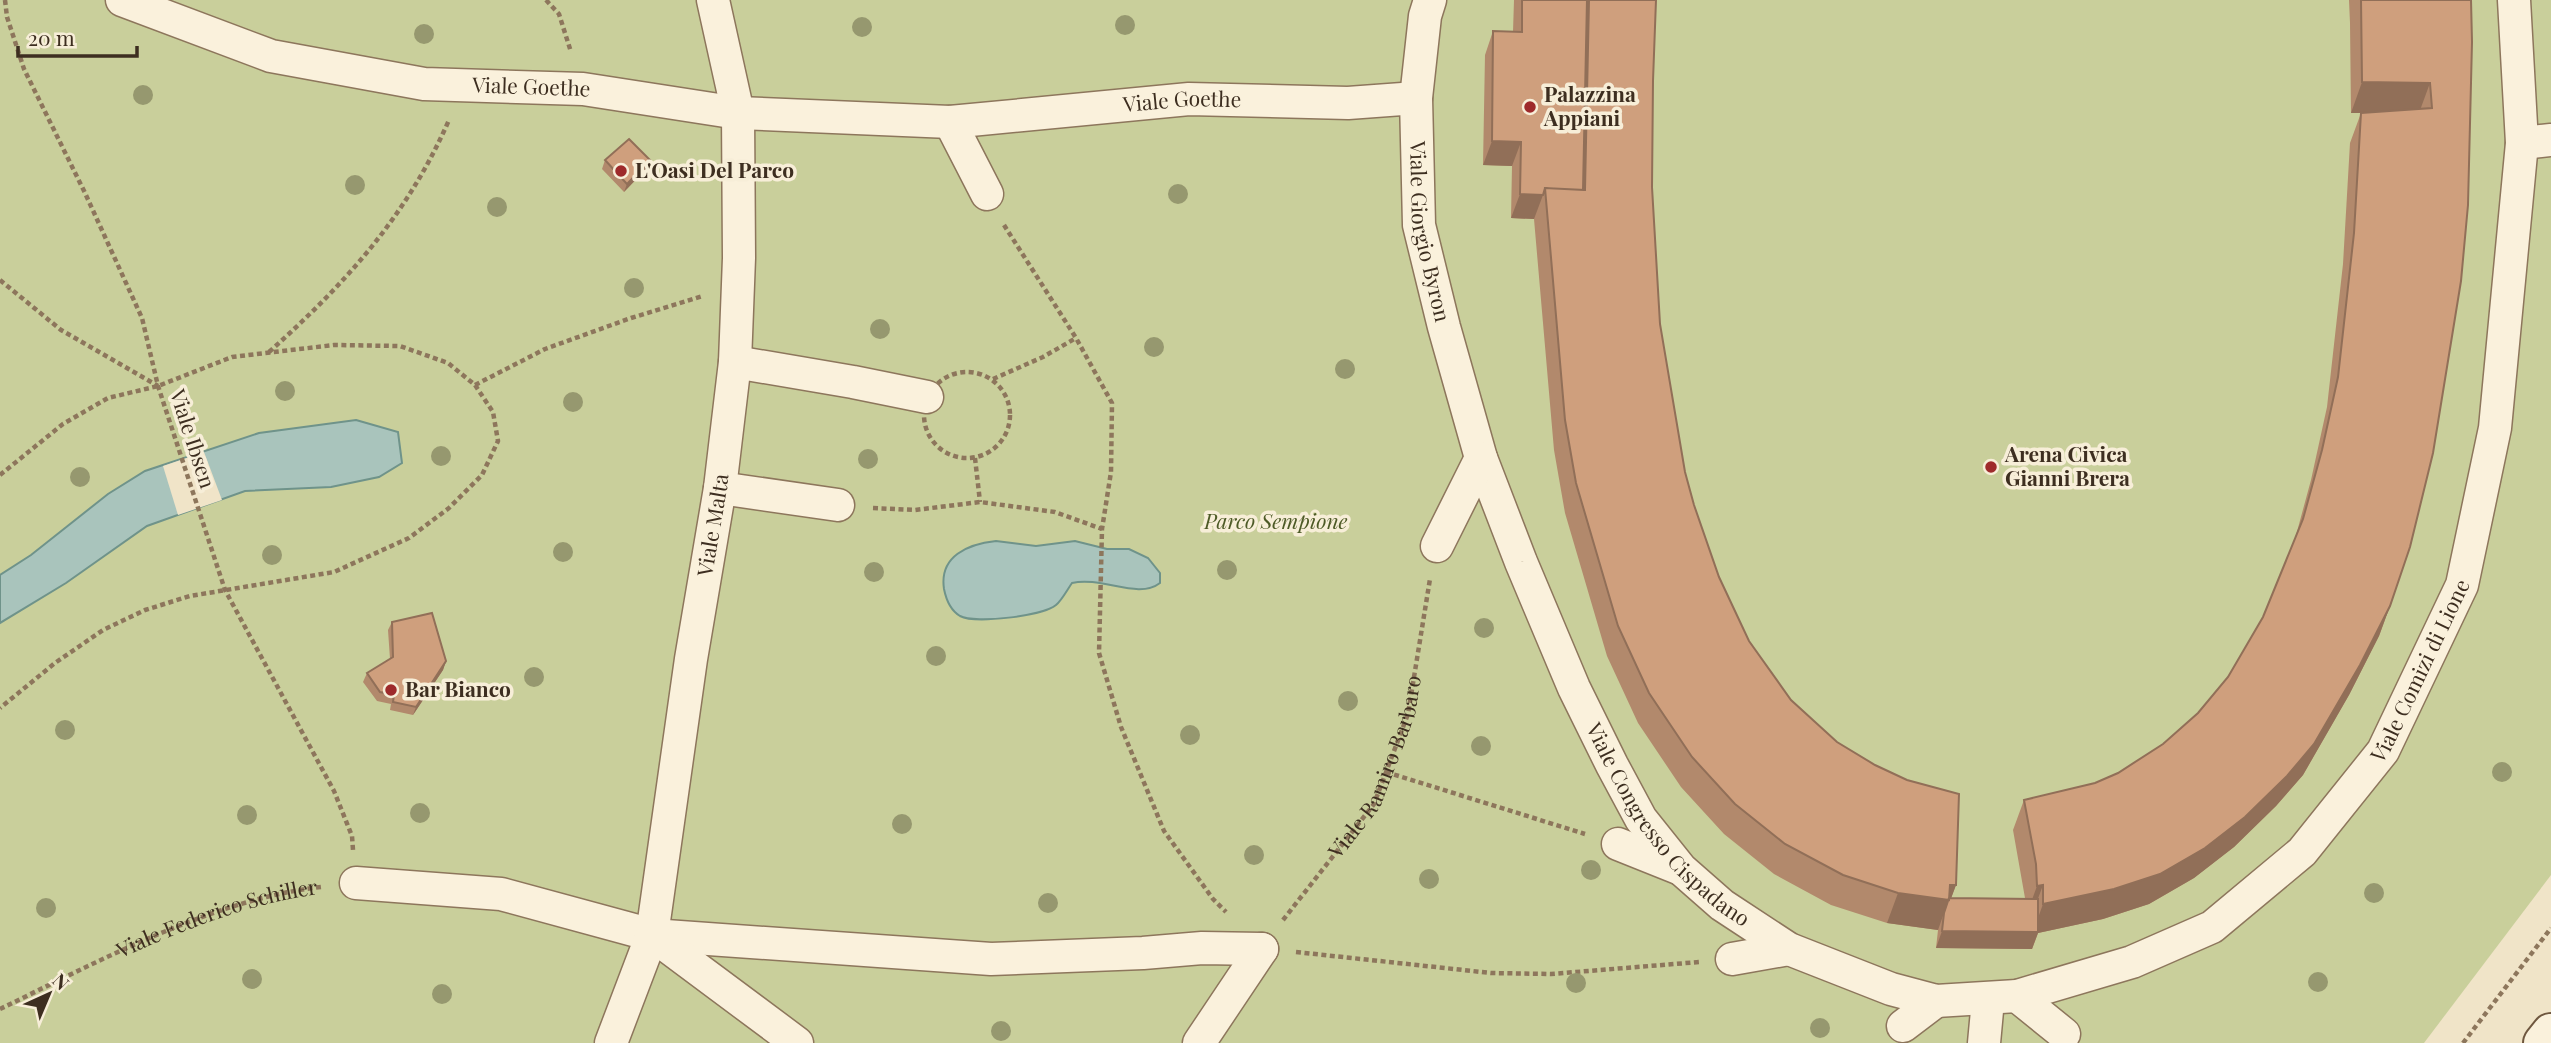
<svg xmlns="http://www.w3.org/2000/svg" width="2551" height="1043" viewBox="0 0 2551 1043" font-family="'Playfair Display',serif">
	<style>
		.green { fill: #c9cf9b }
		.water { fill: #a9c4bc; stroke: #6f938a; stroke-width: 2 }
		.pier { fill: #f0e4c8 }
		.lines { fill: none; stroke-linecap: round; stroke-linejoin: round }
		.street-casing { stroke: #8d765c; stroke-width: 35 }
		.secondary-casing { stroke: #6f573f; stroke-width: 42 }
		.path { stroke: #8d765c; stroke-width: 4.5; stroke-dasharray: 5 3.5; stroke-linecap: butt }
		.street { stroke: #faf1dc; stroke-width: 32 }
		.secondary { stroke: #faf1dc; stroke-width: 38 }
		.tree { fill: #96986f }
		.wall { fill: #b2896c }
		.shaded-wall { fill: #916f58 }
		.building { fill: #cf9f7d; stroke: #916f58; stroke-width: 2 }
		.poi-dot { fill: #9e2a2b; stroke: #f7eed8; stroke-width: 2.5 }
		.labels { text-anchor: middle; stroke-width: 7; stroke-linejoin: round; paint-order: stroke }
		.street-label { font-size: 21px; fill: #3d2e20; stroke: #f7eed8 }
		.poi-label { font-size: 21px; font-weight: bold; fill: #3d2e20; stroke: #f7eed8; text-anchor: start }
		.park-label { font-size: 21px; font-style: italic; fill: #4d5a26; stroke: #f7eed8 }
	</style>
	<rect width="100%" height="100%" fill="#f0e4c8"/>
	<!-- green -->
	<path class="green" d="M0 0H2551V875L2424 1043H0Z"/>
	<!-- water -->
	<path class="water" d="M356 420 398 432 402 463 379 477 331 487 245 491 147 526 66 583 0 623V575L31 555 108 494 145 471 259 433Z
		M996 541 1036 546 1075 541 1107 549H1129L1148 558 1160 573V583C1138 600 1102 576 1072 583 1067 590 1062 600 1056 605 1043 616 975 624 960 616 950 610 946 599 944 589 939 556 968 544 996 541Z"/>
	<!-- pier -->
	<path class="pier" d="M204 452 222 500 178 515 163 466Z"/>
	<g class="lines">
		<!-- street casing -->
		<g class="street-casing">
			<g id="street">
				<path id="s3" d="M122 0 271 56 424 84 583 89 738 113 950 122 1189 99 1348 103 1416 98"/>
				<path id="s4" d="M1430 0 1425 16 1416 98 1419 225 1444 327 1481 458 1521 562 1574 688 1612 765 1641 819 1681 869 1722 905 1789 949 1891 989 1936 1001 2017 996 2132 962 2212 927 2302 852 2383 751 2462 585 2495 428 2522 143 2514 0"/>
				<path d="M950 122 987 194"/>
				<path d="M2522 143 2551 140"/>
				<path d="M735 362 853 382 927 397"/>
				<path d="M720 488 838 505"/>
				<path d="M1437 546 1481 458"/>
				<path d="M1618 844 1678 868"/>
				<path d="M356 883 501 894 652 935 991 959 1143 953 1202 948 1262 949"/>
				<path d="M652 935 797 1043"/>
				<path d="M1732 959 1789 949"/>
				<path d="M2017 996 2064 1034"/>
				<path d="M1903 1026 1936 1001"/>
				<path id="s5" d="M611 1043 652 935 691 659 720 488 735 362 739 258 738 113 713 0"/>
				<path d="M1199 1043 1262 949"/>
				<path d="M1984 1043 1988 1000"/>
			</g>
		</g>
		<!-- secondary casing -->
		<g class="secondary-casing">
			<path id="secondary" d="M2543 1043 2551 1033"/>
		</g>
		<!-- path -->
		<g class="path">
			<path d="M5 0 7 17 24 69 85 193 142 318 158 386 225 590 334 791 352 836 353 850"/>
			<path d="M546 0 559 14 571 52"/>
			<path d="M1004 225 1076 338 1112 403 1111 472 1102 529 1099 653 1121 727 1164 831 1213 899 1226 912"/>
			<path d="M0 280 61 330 158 386"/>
			<path d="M269 352C346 283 407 216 449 120"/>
			<circle cx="967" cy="415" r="43"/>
			<path d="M993 379 1043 357 1076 338"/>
			<path d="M475 385 545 349 631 318 703 296"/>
			<path d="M975 458 980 502"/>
			<path d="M0 475 63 424 108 398 158 386 232 357 334 345 400 346 448 363 475 385 493 412 498 441 482 475 449 508 409 538 334 572 190 596 145 610 103 630 55 663 0 708"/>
			<path d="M873 508 915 510 980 502 1055 512 1102 529"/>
			<path d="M1386 772 1585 834"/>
			<path id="s1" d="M1283 920 1374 804 1408 714 1430 579"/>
			<path d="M1296 952 1491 973 1551 974 1699 962"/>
			<path id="s2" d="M0 1009C97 962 214 899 321 887"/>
			<path d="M2463 1043 2551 928"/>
		</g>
		<!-- street -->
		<use href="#street" class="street"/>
		<!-- secondary -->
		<use href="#secondary" class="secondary"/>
	</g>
	<!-- trees -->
	<g class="tree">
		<circle cx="1125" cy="25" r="10"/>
		<circle cx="862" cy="27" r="10"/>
		<circle cx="424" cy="34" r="10"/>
		<circle cx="143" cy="95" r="10"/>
		<circle cx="355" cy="185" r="10"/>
		<circle cx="1178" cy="194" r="10"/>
		<circle cx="497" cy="207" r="10"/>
		<circle cx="634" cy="288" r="10"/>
		<circle cx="880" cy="329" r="10"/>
		<circle cx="1154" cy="347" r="10"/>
		<circle cx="1345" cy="369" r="10"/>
		<circle cx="285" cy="391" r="10"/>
		<circle cx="573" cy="402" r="10"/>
		<circle cx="441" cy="456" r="10"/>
		<circle cx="868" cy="459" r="10"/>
		<circle cx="80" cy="477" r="10"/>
		<circle cx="563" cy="552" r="10"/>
		<circle cx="272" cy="555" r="10"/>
		<circle cx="1227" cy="570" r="10"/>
		<circle cx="874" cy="572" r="10"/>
		<circle cx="1484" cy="628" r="10"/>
		<circle cx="936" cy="656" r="10"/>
		<circle cx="534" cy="677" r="10"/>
		<circle cx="1348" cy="701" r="10"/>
		<circle cx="65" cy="730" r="10"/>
		<circle cx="1190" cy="735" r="10"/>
		<circle cx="1481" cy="746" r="10"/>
		<circle cx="2502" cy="772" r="10"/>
		<circle cx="420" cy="813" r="10"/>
		<circle cx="247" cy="815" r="10"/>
		<circle cx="902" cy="824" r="10"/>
		<circle cx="1254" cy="855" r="10"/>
		<circle cx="1591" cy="870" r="10"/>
		<circle cx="1429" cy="879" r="10"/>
		<circle cx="2374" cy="893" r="10"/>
		<circle cx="1048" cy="903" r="10"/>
		<circle cx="46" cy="908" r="10"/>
		<circle cx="252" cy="979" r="10"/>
		<circle cx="2318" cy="982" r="10"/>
		<circle cx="1576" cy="983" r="10"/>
		<circle cx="442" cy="994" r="10"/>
		<circle cx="1820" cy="1028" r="10"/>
		<circle cx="1001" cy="1031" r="10"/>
	</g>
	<!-- wall -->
	<path class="wall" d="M1514 0H1656L1653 81 1652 187 1660 324 1685 472 1694 505 1719 577 1749 641 1791 700 1956 885 1951 898H2025L2013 830 2024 800 2095 783 2118 773 2163 744 2198 713 2228 677 2263 617 2295 539 2311 480 2327 407 2343 264 2350 143 2361 113H2362H2351L2350 23 2349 0H2471L2390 606 2379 636 2349 695 2303 775 2276 806 2234 847 2194 878 2149 904 2103 919 2038 933 2032 949 1936 948 1938 930 1887 923 1831 905 1774 874 1724 834 1681 787 1638 723 1607 656 1565 513 1554 450 1534 219 1511 218 1512 166 1483 165 1485 55 1493 31 1513 32Z
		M605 160H650L646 169 624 192 602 169Z
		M392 622 446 661 443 670 413 715 390 710 391 704 377 701 363 682 367 673 390 659 388 630Z"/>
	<!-- shaded-wall -->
	<path class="shaded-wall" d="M2362 82 2430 83 2419 113H2351Z
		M1492 141 1521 142 1512 166 1483 165Z
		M650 160 646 169 624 192 627 184Z
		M1520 194 1543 195 1534 219 1511 218Z
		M2390 606 2379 636 2349 695 2303 775 2276 806 2234 847 2194 878 2149 904 2103 919 2038 933 2032 949 1936 948 1942 931 2033 932 2043 904Z
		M446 661 443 670 413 715 416 707Z
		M1950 885H1956L1945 915 1944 913 1938 930 1887 923 1898 893Z
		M2043 885 2032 915 2026 916 2037 886Z"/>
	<!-- building -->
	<path class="building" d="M1522 0H1587L1583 190 1545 188 1543 195 1520 194 1521 142 1492 141 1493 31 1522 32Z
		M1589 0H1656L1653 81 1652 187 1660 324 1685 472 1694 505 1719 577 1749 641 1791 700 1837 742 1875 765 1907 780 1959 794 1956 885H1950L1949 900 1898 893 1843 875 1785 844 1735 804 1692 757 1649 693 1618 626 1576 483 1565 420 1545 188 1585 190Z
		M2361 0H2471L2472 42 2468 205 2461 281 2433 453 2410 547 2390 606 2360 665 2314 744 2287 776 2245 817 2205 848 2160 874 2114 889 2043 904V885L2037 886 2036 864 2024 800 2095 783 2118 773 2163 744 2198 713 2228 677 2263 617 2303 519 2322 450 2338 377 2354 233 2361 113 2432 108 2430 83 2362 82Z
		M629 139 650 160 627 184 605 160Z
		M432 613 446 661 416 707 393 702 394 695 380 692 367 673 393 657 392 622Z
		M1949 898 2038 899V932L1942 931 1944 913Z"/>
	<!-- markers -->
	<g class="poi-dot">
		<circle cx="1530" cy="107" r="7"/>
		<circle cx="621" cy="171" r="7"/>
		<circle cx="1991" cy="467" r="7"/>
		<circle cx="391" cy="690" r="7"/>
	</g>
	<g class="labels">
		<!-- street labels -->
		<g class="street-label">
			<text dy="7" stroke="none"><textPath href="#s3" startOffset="422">Viale Goethe</textPath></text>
			<text dy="7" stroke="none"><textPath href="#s3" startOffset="1076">Viale Goethe</textPath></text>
			<text dy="7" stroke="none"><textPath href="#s4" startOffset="234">Viale Giorgio Byron</textPath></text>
			<text transform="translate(192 439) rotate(72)" y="7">Viale Ibsen</text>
			<text dy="7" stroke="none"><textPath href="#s5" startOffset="530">Viale Malta</textPath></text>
			<text dy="7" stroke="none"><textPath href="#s4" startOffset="1841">Viale Comizi di Lione</textPath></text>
			<text dy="7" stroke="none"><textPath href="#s1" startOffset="182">Viale Ramiro Barbaro</textPath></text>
			<text dy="7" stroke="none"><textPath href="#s4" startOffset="884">Viale Congresso Cispadano</textPath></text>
			<text dy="7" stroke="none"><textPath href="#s2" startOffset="236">Viale Federico Schiller</textPath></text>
		</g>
		<!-- poi labels -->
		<g class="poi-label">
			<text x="1544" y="102">Palazzina<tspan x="1544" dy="24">Appiani</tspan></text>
			<text x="635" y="178">L'Oasi Del Parco</text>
			<text x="2005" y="462">Arena Civica<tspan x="2005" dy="24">Gianni Brera</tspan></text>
			<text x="405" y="697">Bar Bianco</text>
		</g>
		<!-- park labels -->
		<g class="park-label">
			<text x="1276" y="529">Parco Sempione</text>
		</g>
	</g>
	<!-- north arrow -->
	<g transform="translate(49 994) rotate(44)" stroke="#f7eed8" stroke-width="5" paint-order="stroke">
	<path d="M0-5L12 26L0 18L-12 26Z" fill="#3d2e20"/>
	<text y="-10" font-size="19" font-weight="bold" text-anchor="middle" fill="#3d2e20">N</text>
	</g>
	<!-- scale -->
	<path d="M18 46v10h119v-10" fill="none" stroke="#3d2e20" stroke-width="3.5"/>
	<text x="28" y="46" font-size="21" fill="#3d2e20" stroke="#f7eed8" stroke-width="5" paint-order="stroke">20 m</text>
</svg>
